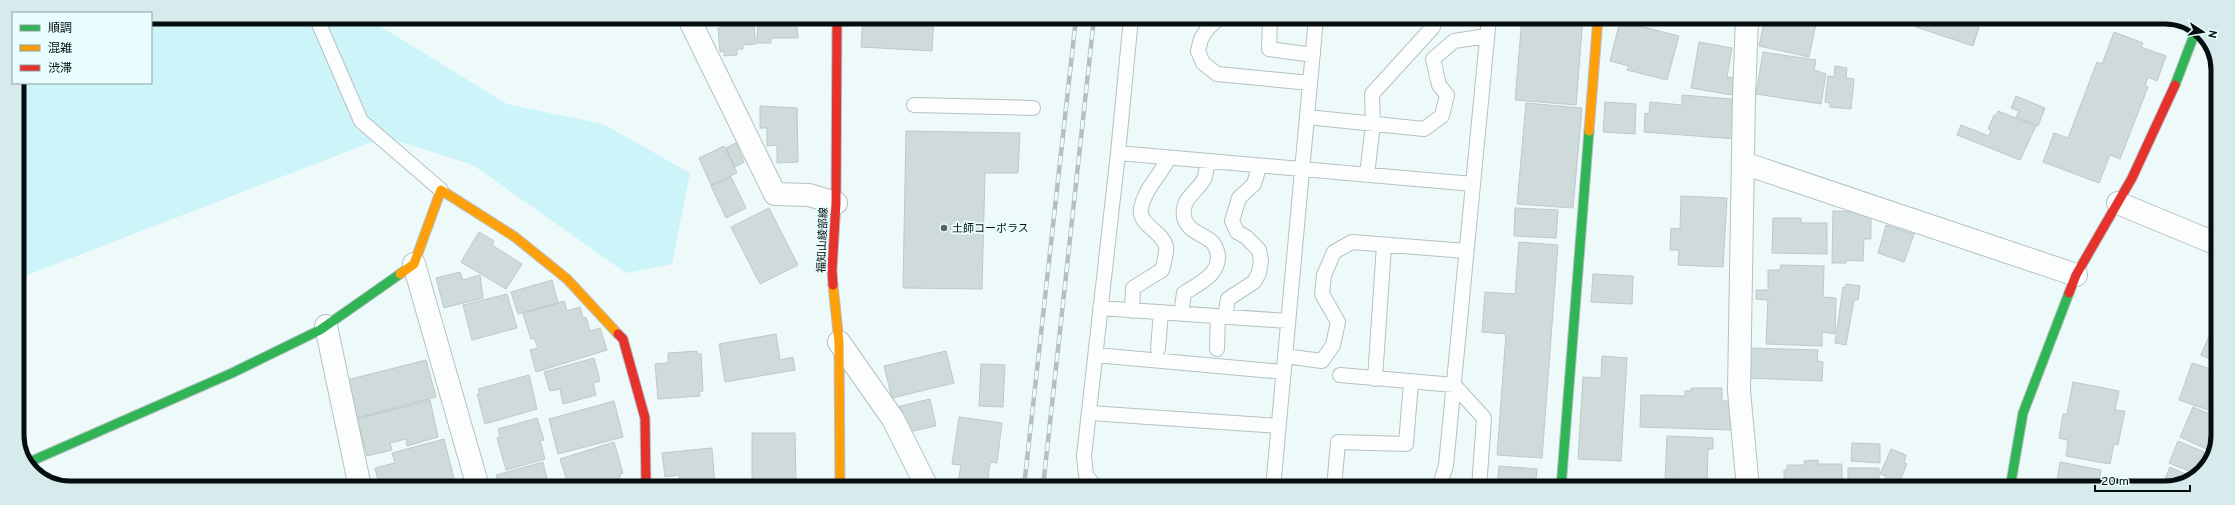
<svg xmlns="http://www.w3.org/2000/svg" width="2235" height="505" viewBox="0 0 2235 505" font-family="Overpass,'Noto Sans JP',sans-serif">
	<style>
		.green { fill: #cdf5f9 }
		.building { fill: #cfdadb; stroke: #bdc8ca }
		.lines { fill: none; stroke-linecap: round; stroke-linejoin: round }
		.lane-casing { stroke: #b6c1c2; stroke-width: 16 }
		.street-casing { stroke: #b6c1c2; stroke-width: 24 }
		.fast-casing { stroke: #b6c1c2; stroke-width: 11 }
		.slow-casing { stroke: #b6c1c2; stroke-width: 11 }
		.jam-casing { stroke: #b6c1c2; stroke-width: 11 }
		.lane { stroke: #fcfefe; stroke-width: 14 }
		.street { stroke: #fcfefe; stroke-width: 22 }
		.fast { stroke: #30b455; stroke-width: 9 }
		.slow { stroke: #ff9f0a; stroke-width: 9 }
		.jam { stroke: #e5322d; stroke-width: 9 }
		.rail-casing { stroke: #b9bdbd; stroke-width: 4.5 }
		.rail { stroke: #e9fdff; stroke-width: 3; stroke-dasharray: 9; stroke-linecap: butt }
		.poi-dot { fill: #566061; stroke: #e9fdff; stroke-width: 1.5 }
		.labels { text-anchor: middle; stroke-width: 4; stroke-linejoin: round; paint-order: stroke }
		.poi-label { font-size: 11px; fill: #040e0f; stroke: #e9fdff; text-anchor: start }
		.street-label { font-size: 11px; fill: #040e0f; stroke: #e9fdff }
		.rim { fill: none; stroke: #040e0f; stroke-width: 5 }
	</style>
	<rect width="100%" height="100%" fill="#eef9fa"/>
	<!-- green -->
	<path class="green" d="M151 17H351L378 25 507 104 603 124 690 173 672 264 626 273 473 165 385 137 17 279V83H151Z"/>
	<!-- building -->
	<path class="building" d="M761 17H796L798 38H771V43H757L758 20H761Z
		M863 17H934L932 51 861 47Z
		M753 18 756 44 743 45V49H737V55L724 56V51L720 52 718 28H721V22Z
		M1522 18H1583L1576 105 1515 100Z
		M1765 18H1788L1816 24 1809 57 1759 46Z
		M1919 18H1982L1973 46 1916 27Z
		M1620 21 1679 36 1667 80 1627 70 1629 66 1610 61Z
		M2114 32 2143 43 2141 47 2166 56 2157 81 2148 77 2145 86 2148 87 2120 159 2110 155 2099 183 2043 162 2054 133 2068 138 2097 62 2102 64Z
		M1699 42 1732 48 1727 77 1736 78 1732 95 1691 88Z
		M1763 52 1816 60 1814 70 1826 74 1821 104 1756 94Z
		M1835 66 1847 68 1846 78 1854 79 1851 109 1830 107V103L1825 102 1828 76 1834 77Z
		M1682 95 1732 99V104L1738 105 1735 139 1644 132 1645 113 1649 114 1650 102 1682 105Z
		M2016 96 2045 108 2038 126 2016 117 2019 111 2011 108Z
		M1605 102 1636 104 1635 134 1603 132Z
		M1526 103 1582 108 1573 208 1517 204Z
		M760 106 797 108 798 162 777 163V145L767 146V128H760Z
		M1998 111 2036 126 2020 160 1957 135 1961 125 1989 136 1991 130 1988 129 1994 115 1996 116Z
		M906 131 1020 133 1018 173H985L982 289 903 288Z
		M736 143 744 162 735 167 726 148Z
		M724 146 737 173 711 185 699 158Z
		M731 177 746 208 726 218 711 186Z
		M1681 196 1727 198 1723 267 1678 265 1679 250H1670L1671 228 1680 229Z
		M769 208 798 265 760 284 731 227Z
		M1515 208 1558 210 1556 238 1514 236Z
		M1833 211 1871 212V239H1864L1863 261 1846 260V263H1832Z
		M1773 218H1801V223H1827V254L1772 253Z
		M1886 225 1914 234 1904 262 1878 253Z
		M479 232 494 241 492 245 522 264 506 289 461 262Z
		M1519 242 1558 245 1542 458 1497 455 1506 334 1482 332 1485 292 1515 294Z
		M1781 265 1824 266 1823 297 1836 298 1835 334 1822 332V346L1766 344 1768 300 1756 299V290H1768V270H1780Z
		M460 272 463 280 480 275 483 298 444 308 436 278Z
		M1593 274 1633 276 1632 304 1591 302Z
		M552 280 558 303 518 314 511 292Z
		M1846 284 1860 286 1858 300H1854L1846 345 1835 343 1843 287 1845 288Z
		M507 294 517 328 472 340 463 305Z
		M564 301 567 311 580 307 583 318 586 317 590 331 600 328 607 350 536 372 530 350 538 348 534 338 531 339 523 314Z
		M2217 317V362L2201 355Z
		M776 334 780 360 793 357 795 370 725 382 719 344Z
		M1749 348 1818 350 1817 361 1823 362 1822 381 1747 378Z
		M697 351V354H701L703 391 699 392 700 396 658 399 655 364 668 363V353Z
		M946 351 954 383 892 398 884 366Z
		M1602 356 1627 358 1621 461 1578 459 1583 377 1601 378Z
		M594 358 600 381 593 383 596 395 563 404 560 389 550 391 544 372Z
		M426 360 436 397 357 418 347 380Z
		M2192 363 2217 371V413L2179 400Z
		M981 364 1005 365 1003 407 979 406Z
		M529 375 537 409 485 424 477 394H480L478 389Z
		M2073 382 2119 391 2115 410 2125 411 2118 445 2114 444 2110 464 2066 456 2068 440 2059 438 2063 414H2067Z
		M1691 388H1722V401H1732L1731 430 1640 427 1641 395 1685 396V391H1691Z
		M930 399 936 426 904 433 897 407Z
		M430 400 438 437 407 446 406 439 390 443 392 450 367 456 357 419Z
		M614 401 623 437 558 454 549 419Z
		M2193 407 2217 417V446L2213 452 2180 437Z
		M959 417 1002 423 997 463 990 462 987 487H957L961 465 952 464Z
		M537 418 544 440 540 441 545 459 506 470 497 438 500 437 498 429Z
		M752 433H795L796 482 752 483Z
		M1667 436 1713 438V449H1708L1707 480 1665 479Z
		M444 439 454 478 420 487H380L375 468 395 463 392 453Z
		M2178 441 2211 455 2199 475 2169 463Z
		M614 442 623 473 620 474V478L591 487H583V485L569 487 560 459Z
		M1852 443 1880 444V463L1851 461Z
		M712 448 715 487H680L679 475 665 477 662 453Z
		M1891 449 1906 455 1904 463 1907 464 1897 488H1881L1886 476 1880 474Z
		M1818 460V464H1842V488H1784V470H1787V465H1805L1804 461Z
		M543 462 549 487H500L496 475Z
		M2060 462 2101 470 2098 488 2056 487Z
		M1499 466 1537 469 1535 488H1497Z
		M2170 467 2194 478 2161 488Z
		M1848 468H1879V488H1848Z
		M455 480 457 487H432Z
		M1685 484H1734V488H1685Z"/>
	<g class="lines">
		<!-- lane casing -->
		<g class="lane-casing">
			<path id="lane" d="M316 17 361 121 441 190
				M1219 18 1207 29 1201 39 1198 51 1203 63 1217 74 1310 83
				M1270 18 1269 49 1313 55
				M914 105 1033 108
				M1307 117 1424 129 1442 116 1447 95 1439 85 1433 59 1454 41 1487 36
				M1118 153 1473 184
				M1367 175 1373 124 1372 94 1433 27V18
				M1100 308 1288 321
				M1132 311 1133 288 1162 270C1164 263 1167 253 1166 246 1162 231 1138 225 1141 208 1145 188 1160 176 1168 159
				M1181 314 1184 293C1199 284 1223 273 1217 251 1216 249 1215 245 1213 243 1205 234 1187 232 1184 217 1181 196 1199 192 1205 177 1206 173 1207 167 1207 162
				M1225 317 1228 299 1254 282 1259 273 1261 261 1259 250 1246 237 1237 232 1232 221 1239 198 1254 184 1259 167
				M1158 349 1161 312
				M1217 349 1218 316
				M1096 355 1284 372
				M1285 356 1322 361 1333 345 1338 322 1322 294 1324 275 1334 252 1352 242 1466 251
				M1340 375 1454 385 1484 418 1479 488
				M1375 379 1384 245
				M1090 413 1278 426
				M1095 487 1086 475 1084 456 1118 153 1131 18
				M1273 488 1316 18
				M1334 488 1338 442 1406 444 1411 382
				M1439 488 1446 465 1489 18"/>
		</g>
		<!-- street casing -->
		<g class="street-casing">
			<path id="street" d="M688 17 775 194 809 195 836 203
				M1747 18 1744 96 1739 391 1748 488
				M1743 163 2076 275
				M2118 203 2217 244
				M414 264 478 487
				M326 326 360 487
				M839 342 893 419 927 487"/>
		</g>
		<!-- fast casing -->
		<g class="fast-casing">
			<path id="fast" d="M2175 85 2196 30
				M27 463 232 373 320 330 400 274
				M1561 488 1589 131
				M2010 488 2023 413 2069 293"/>
		</g>
		<!-- slow casing -->
		<g class="slow-casing">
			<path id="slow" d="M1589 131 1598 18
				M400 274 414 264 441 190 515 237 567 279 618 334
				M833 285 839 342 840 487"/>
		</g>
		<!-- jam casing -->
		<g class="jam-casing">
			<path id="jam" d="M833 285 832 270 836 203 837 17
				M2069 293 2076 275 2132 178 2175 85
				M618 334 623 339 645 418 646 485 638 487"/>
		</g>
		<!-- lane -->
		<use href="#lane" class="lane"/>
		<!-- street -->
		<use href="#street" class="street"/>
		<!-- fast -->
		<use href="#fast" class="fast"/>
		<!-- slow -->
		<use href="#slow" class="slow"/>
		<!-- jam -->
		<use href="#jam" class="jam"/>
		<!-- rail casing -->
		<g class="rail-casing">
			<path id="rail" d="M1024 487 1076 18
				M1043 487 1094 18"/>
		</g>
		<!-- rail -->
		<use href="#rail" class="rail"/>
	</g>
	<!-- markers -->
	<circle class="poi-dot" cx="944" cy="228" r="4"/>
	<g class="labels">
		<!-- poi labels -->
		<g class="poi-label">
			<text x="952" y="232">土師コーポラス</text>
		</g>
		<!-- street labels -->
		<g class="street-label">
			<text transform="translate(822 240) rotate(-88)" y="4">福知山綾部線</text>
		</g>
	</g>
	<!-- crop -->
	<path d="M0 0H2235V505H0ZM70 24H2165A46 46 0 0 1 2211 70V435A46 46 0 0 1 2165 481H70A46 46 0 0 1 24 435V70A46 46 0 0 1 70 24Z" fill="#d7eaec" fill-rule="evenodd"/>
	<path class="rim" d="M70 24H2165A46 46 0 0 1 2211 70V435A46 46 0 0 1 2165 481H70A46 46 0 0 1 24 435V70A46 46 0 0 1 70 24Z"/>
	<!-- legend -->
	<rect x="12" y="12" width="140" height="72" fill="#e9fdff" stroke="#8d9d9f"/>
	<rect x="20" y="25" width="20" height="6" fill="#30b455" stroke="#8d9d9f"/>
	<text x="48" y="32" font-size="12" fill="#040e0f">順調</text>
	<rect x="20" y="45" width="20" height="6" fill="#ff9f0a" stroke="#8d9d9f"/>
	<text x="48" y="52" font-size="12" fill="#040e0f">混雑</text>
	<rect x="20" y="65" width="20" height="6" fill="#e5322d" stroke="#8d9d9f"/>
	<text x="48" y="72" font-size="12" fill="#040e0f">渋滞</text>
	<!-- north arrow -->
	<g transform="translate(2203 32) rotate(102)" stroke="#e9fdff" stroke-width="3" paint-order="stroke">
	<path d="M0-3L7 15L0 10L-7 15Z" fill="#040e0f"/>
	<text y="-6" font-size="11" font-weight="bold" text-anchor="middle" fill="#040e0f">N</text>
	</g>
	<!-- scale -->
	<path d="M2095 485v6h95v-6" fill="none" stroke="#040e0f" stroke-width="2"/>
	<text x="2101" y="485" font-size="12" fill="#040e0f" stroke="#e9fdff" stroke-width="3" paint-order="stroke">20 m</text>
</svg>
